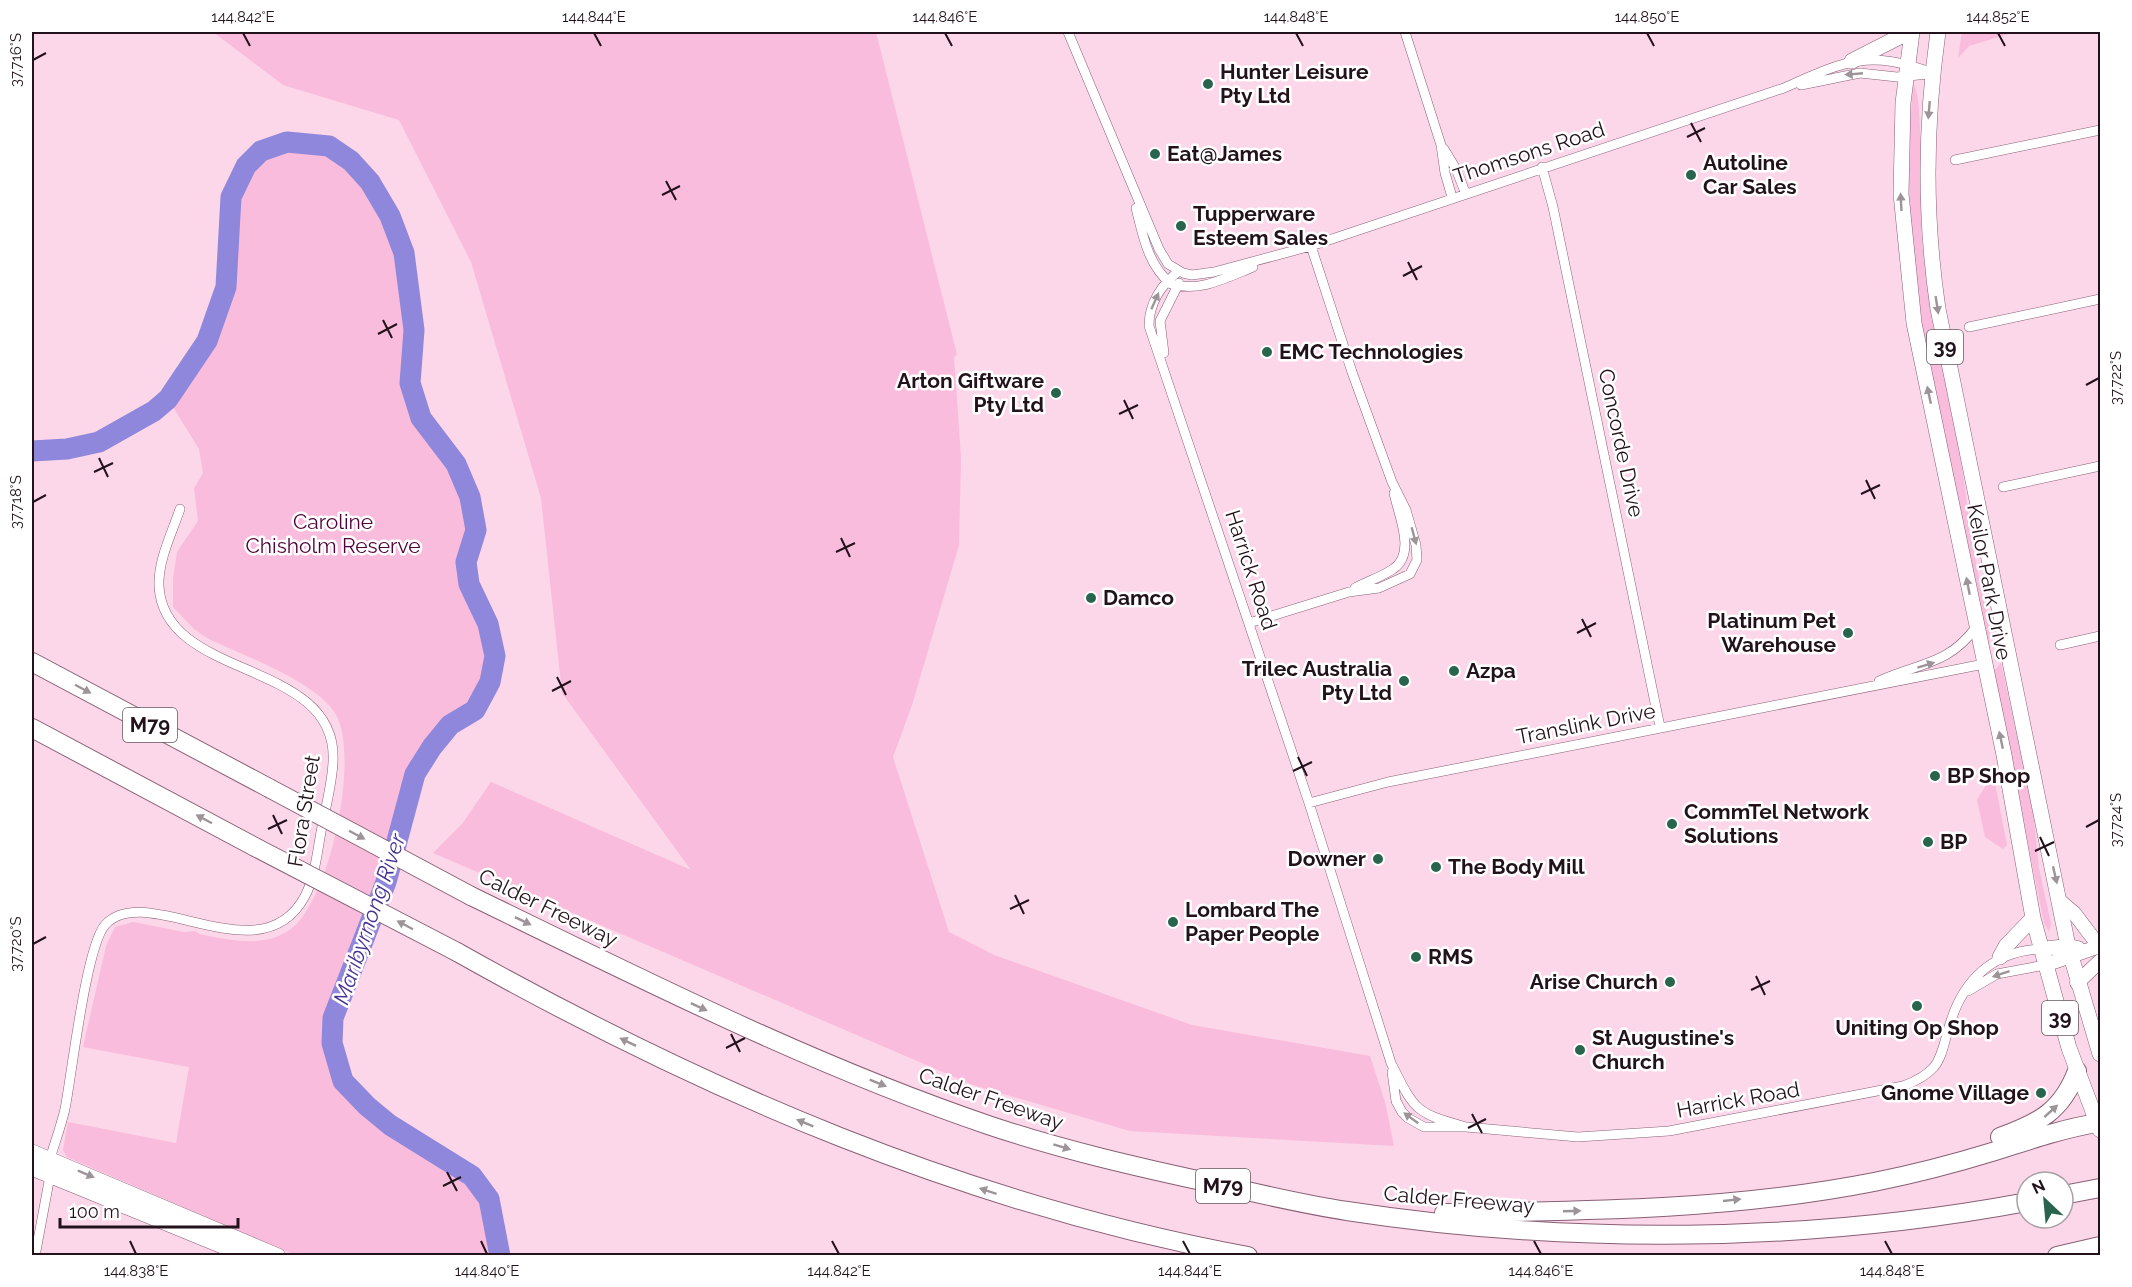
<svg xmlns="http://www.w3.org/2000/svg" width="2132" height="1287" viewBox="0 0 2132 1287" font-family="Raleway,sans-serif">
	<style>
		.green { fill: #f9bcdc }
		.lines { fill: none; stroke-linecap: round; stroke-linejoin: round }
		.river { stroke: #8e87db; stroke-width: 21 }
		.street-casing { stroke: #896076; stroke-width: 10 }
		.secondary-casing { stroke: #896076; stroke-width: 15 }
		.primary-casing { stroke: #896076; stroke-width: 16 }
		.highway-casing { stroke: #896076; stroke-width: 20 }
		.street { stroke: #fff; stroke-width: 9 }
		.secondary { stroke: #fff; stroke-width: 14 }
		.primary { stroke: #fff; stroke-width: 15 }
		.highway { stroke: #fff; stroke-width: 18 }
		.highway-bridge-casing { stroke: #896076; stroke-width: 20; stroke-linecap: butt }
		.highway-bridge { stroke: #fff; stroke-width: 18 }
		.oneway { fill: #9c9498 }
		.ticks { fill: none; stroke: #22121b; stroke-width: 2 }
		.poi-dot { fill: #29644e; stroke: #fff; stroke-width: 2 }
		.labels { text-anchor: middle; stroke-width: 5; stroke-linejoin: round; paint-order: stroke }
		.shield { fill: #fff; stroke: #64595f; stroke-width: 1.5 }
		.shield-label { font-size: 20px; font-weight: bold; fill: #22121b }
		.poi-label { font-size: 21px; font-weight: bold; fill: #22121b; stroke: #fff; text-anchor: start }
		.street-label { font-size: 21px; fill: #22121b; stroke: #fff }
		.park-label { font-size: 21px; fill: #520238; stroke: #fff }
		.water-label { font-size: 22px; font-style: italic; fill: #453294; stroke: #fff }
		.neatline { fill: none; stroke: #22121b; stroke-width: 2 }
		.ticks-label { font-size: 15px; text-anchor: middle; fill: #22121b }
	</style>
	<rect width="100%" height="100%" fill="#fcd6e9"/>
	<!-- green -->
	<path class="green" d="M213 32H876L957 355 954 357 961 458 959 545 912 705 893 757 949 932 994 955 1192 1025 1370 1056 1385 1102 1394 1146 1130 1131 973 1085 433 853 462 824 491 782 691 870 562 693 541 498 471 262 399 120 283 85Z
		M1962 32H2015L1969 46 1958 58Z
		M1913 84C1924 90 1920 218 1922 240 1929 310 1945 378 1958 446 1965 479 1967 512 1973 545 1977 574 1985 602 1990 630L1989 643 1922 330 1911 255 1907 169Z
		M287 142 329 146 351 161 370 182 390 216 404 253 414 330 410 383 421 418 456 464 470 497 476 530 466 562 469 584 488 624 495 656 490 682 475 710 450 725 432 747 415 774 386 882 333 1018 332 1043 343 1081 367 1106 390 1125 472 1176 489 1199 500 1255H295L67 1157 63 1150 68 1122 176 1143 189 1067 83 1047 106 946 115 927 133 922 184 932 196 931 199 934C228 940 262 948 288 931 330 906 361 753 335 713 315 681 242 655 207 638L194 629 173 607V578L177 552 198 521 194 488 203 473 199 449 168 399 207 341 226 287 231 197 246 166 261 151Z
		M2001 663 2033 810 2039 868 2051 924 2049 932 2044 923 1993 672Z
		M1989 780 1995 783 2007 845 2003 849 1985 837 1977 800Z"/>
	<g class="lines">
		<!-- river -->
		<path class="river" d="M32 451 67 449 99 442 154 411 168 399 207 341 226 287 231 197 246 166 261 151 287 142 329 146 351 161 370 182 390 216 404 253 414 330 410 383 421 418 456 464 470 497 476 530 466 562 469 584 488 624 495 656 490 682 475 710 450 725 432 747 415 774 386 882 333 1018 332 1043 343 1081 367 1106 390 1125 472 1176 489 1199 500 1256"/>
		<!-- street casing -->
		<g class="street-casing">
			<path id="street" d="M1068 32 1159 249 1168 264 1183 273 1192 275 1214 272 1311 246 1784 88C1845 61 1867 49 1933 73
				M1405 32 1441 145 1445 173 1452 197
				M1801 85 1860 73 1897 77 1929 74
				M1444 149 1456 169 1465 192
				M1955 160 2100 130
				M1542 167 1553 207 1660 727
				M1136 208C1143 236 1148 265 1171 284 1199 293 1228 277 1253 267
				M1179 271C1162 284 1149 303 1149 326L1309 803 1391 1063C1415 1111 1415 1113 1466 1127
				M1969 327 2100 299
				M1164 353 1160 321 1179 283
				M2003 487 2100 466
				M1355 588C1367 581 1382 577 1393 569 1417 554 1398 514 1394 493
				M1249 623 1349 592 1379 588 1410 574 1417 560 1416 545 1406 510 1392 482 1352 372 1311 246
				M2060 645 2100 636
				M1879 681C1918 663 1949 665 1976 627
				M1309 803 1388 782 1984 664
				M1968 991 1997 974 2045 965
				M1392 1072 1396 1101 1402 1112 1408 1118 1424 1127H1466L1578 1137 1669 1131 1903 1086C1914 1082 1926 1076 1934 1067 1943 1056 1945 1038 1950 1024 1963 980 1993 951 2041 949
				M50 1159C55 1142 61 1126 65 1109 72 1073 86 947 105 925 146 879 261 979 305 896 315 877 317 853 321 832 325 809 332 785 333 762 339 658 164 682 159 586 158 560 172 533 180 509
				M35 1256 50 1176"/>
		</g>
		<!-- secondary casing -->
		<g class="secondary-casing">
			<path id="secondary" d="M2061 902 2074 913 2099 946
				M2041 949 2068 946 2078 948
				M2045 965 2100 946
				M2077 983 2100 961"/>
		</g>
		<!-- primary casing -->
		<g class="primary-casing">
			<path id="primary" d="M1912 32 1903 103 1901 194 1914 323 2004 755 2033 918 2069 1048 2100 1130
				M1938 32C1925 125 1924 215 1938 309L2068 946 2100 1054
				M1852 61 1909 32
				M2000 957 2006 946 2033 918
				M32 1152 278 1256
				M32 1168 247 1256"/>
		</g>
		<!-- highway casing -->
		<g class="highway-casing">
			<path id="highway" d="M32 662 269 788
				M32 728 255 847
				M471 896C642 979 811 1065 991 1126 1063 1150 1137 1167 1211 1183 1256 1193 1301 1204 1347 1211 1567 1245 1808 1243 2027 1202
				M457 952C706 1092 966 1204 1248 1256
				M2000 1137C2039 1123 2062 1111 2077 1071
				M2063 1195 2100 1188
				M1444 1213C1587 1211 1732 1210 1874 1182 1914 1174 1953 1164 1992 1152 2027 1141 2061 1129 2097 1123
				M2057 1256 2100 1246"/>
		</g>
		<!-- street -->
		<use href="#street" class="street"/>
		<!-- secondary -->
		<use href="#secondary" class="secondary"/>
		<!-- primary -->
		<use href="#primary" class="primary"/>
		<!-- highway -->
		<use href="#highway" class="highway"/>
		<!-- highway-bridge casing -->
		<g class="highway-bridge-casing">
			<path id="highway-bridge" d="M269 788 471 896
				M255 847 457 952"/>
		</g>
		<!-- highway-bridge -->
		<use href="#highway-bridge" class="highway-bridge"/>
	</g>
	<!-- one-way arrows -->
	<defs><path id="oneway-solid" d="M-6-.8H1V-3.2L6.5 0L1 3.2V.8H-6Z" transform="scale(1.5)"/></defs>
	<g class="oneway">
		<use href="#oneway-solid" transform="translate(1854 74) rotate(175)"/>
		<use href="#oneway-solid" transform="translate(1929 110) rotate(95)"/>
		<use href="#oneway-solid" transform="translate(1901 202) rotate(-93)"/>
		<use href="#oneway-solid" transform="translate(1155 301) rotate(-66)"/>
		<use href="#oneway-solid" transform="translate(1937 305) rotate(81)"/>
		<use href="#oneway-solid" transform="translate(1929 395) rotate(-102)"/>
		<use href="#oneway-solid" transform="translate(1414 536) rotate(75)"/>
		<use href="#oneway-solid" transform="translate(1968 586) rotate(-101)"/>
		<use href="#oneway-solid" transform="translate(1926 665) rotate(-17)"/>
		<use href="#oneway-solid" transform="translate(83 689) rotate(28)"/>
		<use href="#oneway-solid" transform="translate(2001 740) rotate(-102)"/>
		<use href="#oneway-solid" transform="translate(204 819) rotate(-152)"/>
		<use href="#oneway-solid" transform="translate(357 835) rotate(28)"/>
		<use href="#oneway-solid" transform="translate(2055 875) rotate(77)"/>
		<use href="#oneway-solid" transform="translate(523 921) rotate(26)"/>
		<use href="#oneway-solid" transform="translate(405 925) rotate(-152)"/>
		<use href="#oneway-solid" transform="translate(2001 974) rotate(162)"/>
		<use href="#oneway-solid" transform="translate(699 1007) rotate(25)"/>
		<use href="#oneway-solid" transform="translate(628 1042) rotate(-154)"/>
		<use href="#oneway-solid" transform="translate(878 1083) rotate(22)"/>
		<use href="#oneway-solid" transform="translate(2051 1111) rotate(-42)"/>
		<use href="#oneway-solid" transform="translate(1411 1118) rotate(-144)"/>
		<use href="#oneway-solid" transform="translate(805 1123) rotate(-158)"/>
		<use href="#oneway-solid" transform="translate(1062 1147) rotate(17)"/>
		<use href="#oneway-solid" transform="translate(86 1174) rotate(23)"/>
		<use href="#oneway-solid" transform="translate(988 1191) rotate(-162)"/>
		<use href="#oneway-solid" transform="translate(1732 1200) rotate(-6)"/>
		<use href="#oneway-solid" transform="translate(1572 1211) rotate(-2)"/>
	</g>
	<!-- ticks -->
	<path class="ticks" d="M243 33 250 46M594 33 601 46M945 33 952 46M1296 33 1303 46M1647 33 1654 46M1998 33 2005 46M33 60 46 53M1691 123 1701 142M1687 137 1705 128M666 181 676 200M662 195 680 186M1408 262 1417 280M1403 276 1422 266M383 320 392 338M378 334 397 324M2086 385 2099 378M1124 400 1133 419M1119 414 1138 405M99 458 108 477M94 472 113 463M1866 480 1875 499M1861 494 1880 485M33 502 46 495M841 538 850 557M836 552 855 543M1582 619 1591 637M1577 633 1596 623M557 677 566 695M552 691 571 681M1298 757 1307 776M1293 771 1312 762M273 815 282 834M2086 827 2099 820M268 829 287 820M2040 837 2049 856M2035 851 2054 842M1015 895 1024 914M1010 909 1029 900M33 944 46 937M1756 976 1765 995M1751 990 1770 981M731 1034 740 1052M726 1048 745 1038M1472 1114 1482 1133M1468 1128 1486 1119M447 1172 457 1191M443 1186 461 1177M130 1241 136 1254M481 1241 487 1254M832 1241 839 1254M1183 1241 1190 1254M1534 1241 1541 1254M1885 1241 1892 1254"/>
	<!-- markers -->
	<g class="poi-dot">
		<circle cx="1208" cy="84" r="6"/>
		<circle cx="1155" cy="154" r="6"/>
		<circle cx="1691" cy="175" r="6"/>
		<circle cx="1181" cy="226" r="6"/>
		<circle cx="1267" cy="352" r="6"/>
		<circle cx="1056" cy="393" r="6"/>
		<circle cx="1091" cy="598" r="6"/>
		<circle cx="1848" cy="633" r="6"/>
		<circle cx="1454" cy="671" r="6"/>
		<circle cx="1404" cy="681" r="6"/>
		<circle cx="1935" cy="776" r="6"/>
		<circle cx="1672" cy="824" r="6"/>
		<circle cx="1928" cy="842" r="6"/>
		<circle cx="1378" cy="859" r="6"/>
		<circle cx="1436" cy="867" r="6"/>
		<circle cx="1173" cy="922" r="6"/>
		<circle cx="1416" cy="957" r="6"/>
		<circle cx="1670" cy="982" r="6"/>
		<circle cx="1917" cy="1006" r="6"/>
		<circle cx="1580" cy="1050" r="6"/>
		<circle cx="2041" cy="1093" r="6"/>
	</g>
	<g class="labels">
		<!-- shield labels -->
		<g class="shield">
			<rect x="1927" y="330" width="36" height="34" rx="4.5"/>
			<rect x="123" y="708" width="54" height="34" rx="4.5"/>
			<rect x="2042" y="1001" width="36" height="34" rx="4.5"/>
			<rect x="1196" y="1169" width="54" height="34" rx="4.5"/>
		</g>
		<g class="shield-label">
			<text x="1945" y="354">39</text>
			<text x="150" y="732">M79</text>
			<text x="2060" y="1025">39</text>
			<text x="1223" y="1193">M79</text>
		</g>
		<!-- poi labels -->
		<g class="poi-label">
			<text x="1220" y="79">Hunter Leisure<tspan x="1220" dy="24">Pty Ltd</tspan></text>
			<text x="1167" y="161">Eat@James</text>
			<text x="1703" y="170">Autoline<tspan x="1703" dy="24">Car Sales</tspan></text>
			<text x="1193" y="221">Tupperware<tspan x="1193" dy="24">Esteem Sales</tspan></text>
			<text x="1279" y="359">EMC Technologies</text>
			<text x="1044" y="388" text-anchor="end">Arton Giftware<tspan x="1044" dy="24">Pty Ltd</tspan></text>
			<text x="1103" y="605">Damco</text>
			<text x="1836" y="628" text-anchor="end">Platinum Pet<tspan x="1836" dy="24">Warehouse</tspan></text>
			<text x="1392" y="676" text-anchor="end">Trilec Australia<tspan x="1392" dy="24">Pty Ltd</tspan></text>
			<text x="1466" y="678">Azpa</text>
			<text x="1947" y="783">BP Shop</text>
			<text x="1684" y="819">CommTel Network<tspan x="1684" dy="24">Solutions</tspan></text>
			<text x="1940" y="849">BP</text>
			<text x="1366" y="866" text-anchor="end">Downer</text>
			<text x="1448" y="874">The Body Mill</text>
			<text x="1185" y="917">Lombard The<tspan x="1185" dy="24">Paper People</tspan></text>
			<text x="1428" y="964">RMS</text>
			<text x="1658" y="989" text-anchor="end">Arise Church</text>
			<text x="1917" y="1035" text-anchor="middle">Uniting Op Shop</text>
			<text x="1592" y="1045">St Augustine's<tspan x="1592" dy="24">Church</tspan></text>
			<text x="2029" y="1100" text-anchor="end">Gnome Village</text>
		</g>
		<!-- street labels -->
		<g class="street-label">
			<text transform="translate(1529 153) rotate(-18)" y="7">Thomsons Road</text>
			<text transform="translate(1621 443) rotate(78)" y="7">Concorde Drive</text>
			<text transform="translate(1251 570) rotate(72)" y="7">Harrick Road</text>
			<text transform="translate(1989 582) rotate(79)" y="7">Keilor Park Drive</text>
			<text transform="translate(1586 724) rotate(-11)" y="7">Translink Drive</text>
			<text transform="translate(304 811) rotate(-81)" y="7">Flora Street</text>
			<text transform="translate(548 908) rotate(26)" y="7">Calder Freeway</text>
			<text transform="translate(991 1099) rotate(19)" y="7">Calder Freeway</text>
			<text transform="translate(1738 1100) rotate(-10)" y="7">Harrick Road</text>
			<text transform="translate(1459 1200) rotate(5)" y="7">Calder Freeway</text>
		</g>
		<!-- park labels -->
		<g class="park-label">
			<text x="333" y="529">Caroline<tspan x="333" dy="24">Chisholm Reserve</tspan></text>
		</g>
		<!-- water labels -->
		<g class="water-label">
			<text transform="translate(369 919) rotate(-71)" y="8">Maribyrnong River</text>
		</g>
	</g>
	<!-- border -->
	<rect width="2132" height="1287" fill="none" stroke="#ffffff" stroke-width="66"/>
	<!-- north arrow -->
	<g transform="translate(2045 1200) rotate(334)"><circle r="28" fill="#ffffff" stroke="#a7a0a4" stroke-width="1.5"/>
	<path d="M0-4.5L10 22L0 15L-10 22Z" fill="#29644e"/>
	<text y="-9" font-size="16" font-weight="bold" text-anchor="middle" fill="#22121b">N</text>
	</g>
	<!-- scale -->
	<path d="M60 1218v9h178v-9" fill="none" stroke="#22121b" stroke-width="3"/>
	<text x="69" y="1218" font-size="18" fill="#22121b" stroke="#ffffff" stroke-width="4.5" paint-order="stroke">100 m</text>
	<rect x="33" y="33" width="2066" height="1221" class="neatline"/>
	<g class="ticks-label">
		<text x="243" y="22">144.842°E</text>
		<text x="594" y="22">144.844°E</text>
		<text x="945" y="22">144.846°E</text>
		<text x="1296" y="22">144.848°E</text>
		<text x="1647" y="22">144.850°E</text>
		<text x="1998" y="22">144.852°E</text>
		<text transform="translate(16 60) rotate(-90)" y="5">37.716°S</text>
		<text transform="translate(2116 378) rotate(-90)" y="5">37.722°S</text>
		<text transform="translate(16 502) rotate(-90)" y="5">37.718°S</text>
		<text transform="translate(2116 820) rotate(-90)" y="5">37.724°S</text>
		<text transform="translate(16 944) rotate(-90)" y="5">37.720°S</text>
		<text x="136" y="1276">144.838°E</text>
		<text x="487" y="1276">144.840°E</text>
		<text x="839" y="1276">144.842°E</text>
		<text x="1190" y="1276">144.844°E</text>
		<text x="1541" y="1276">144.846°E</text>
		<text x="1892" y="1276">144.848°E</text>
	</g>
</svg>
